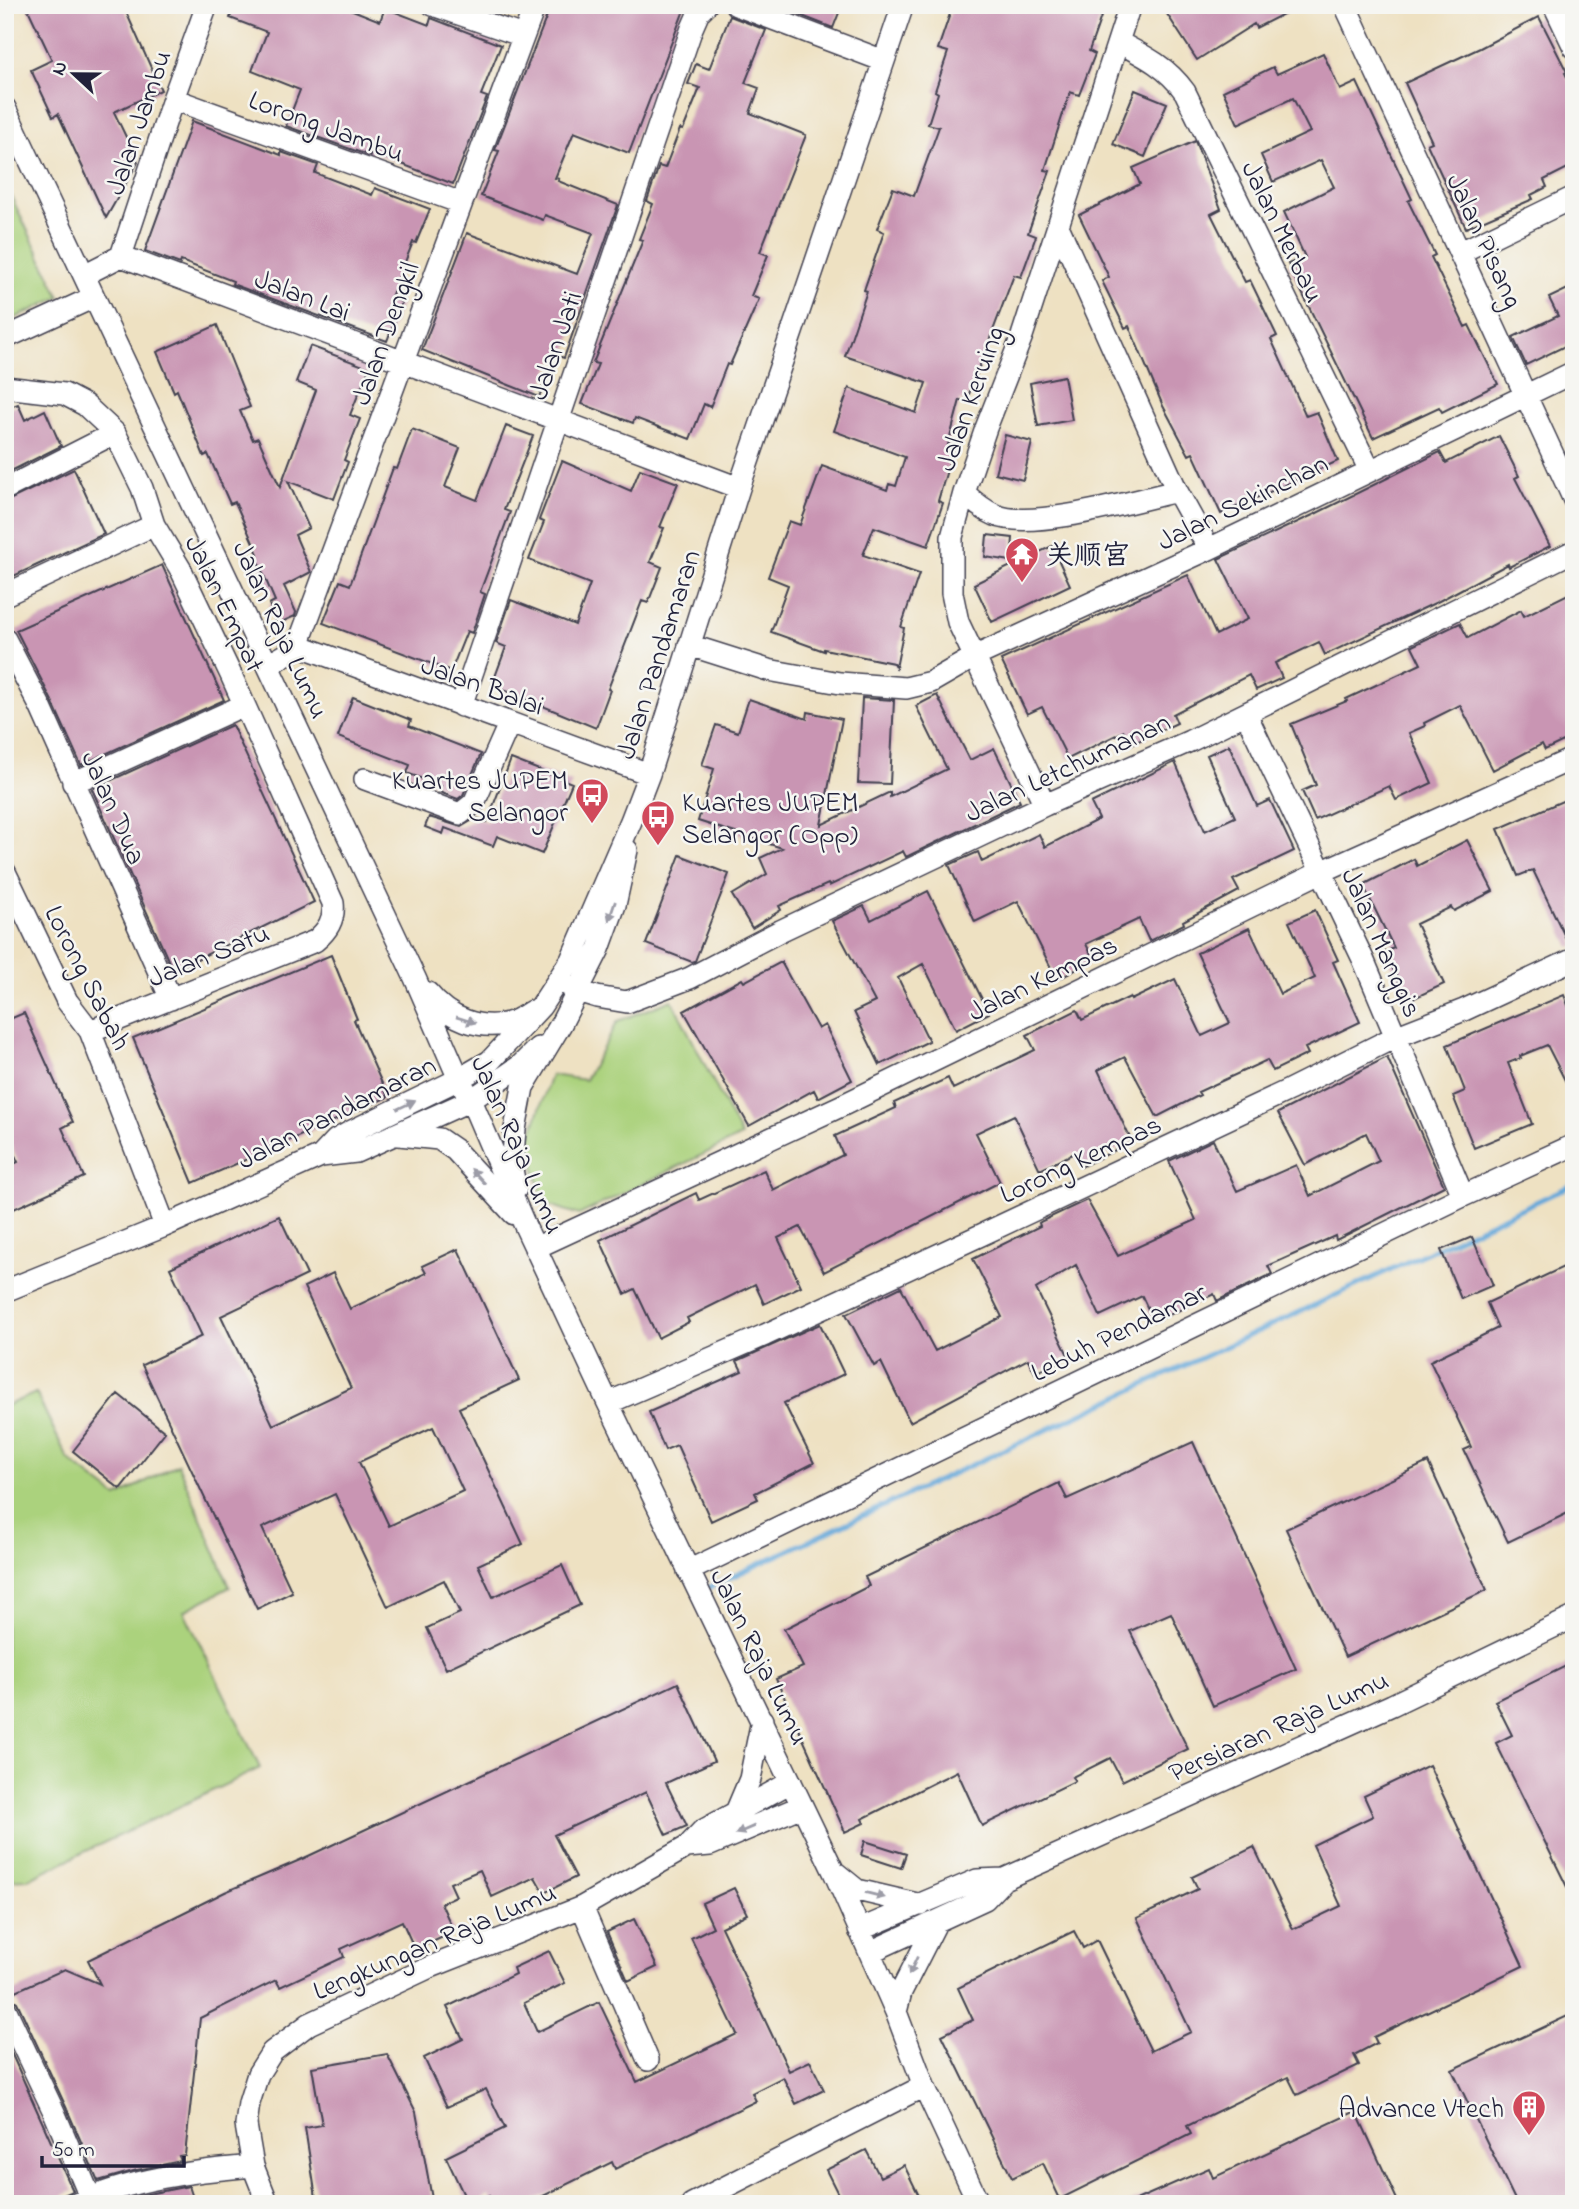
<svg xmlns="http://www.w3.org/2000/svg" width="1579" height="2209" viewBox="0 0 1579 2209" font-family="'Indie Flower','LXGW WenKai TC',sans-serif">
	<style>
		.green { fill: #abd27d; stroke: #667a5c; stroke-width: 2 }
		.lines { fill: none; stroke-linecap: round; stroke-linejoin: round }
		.stream { stroke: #64a7d9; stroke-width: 5 }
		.building { fill: #c995b3; fill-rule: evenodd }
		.minor-casing { stroke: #413f4f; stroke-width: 24 }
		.minor { stroke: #fff; stroke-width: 21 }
		.oneway { fill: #9c9ca7 }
		.labels { text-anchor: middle; stroke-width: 5; stroke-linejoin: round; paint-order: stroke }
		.street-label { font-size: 28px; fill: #22223b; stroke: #f6f6f2 }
		.poi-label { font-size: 28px; fill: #22223b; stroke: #f6f6f2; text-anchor: start }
	</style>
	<rect width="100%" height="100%" fill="#f6f6f2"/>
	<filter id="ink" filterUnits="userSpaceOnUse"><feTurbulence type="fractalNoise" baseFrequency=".0143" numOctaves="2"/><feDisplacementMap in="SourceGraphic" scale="14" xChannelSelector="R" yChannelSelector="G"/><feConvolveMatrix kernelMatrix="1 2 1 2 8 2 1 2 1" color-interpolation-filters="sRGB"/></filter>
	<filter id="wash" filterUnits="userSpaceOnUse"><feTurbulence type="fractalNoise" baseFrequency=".00686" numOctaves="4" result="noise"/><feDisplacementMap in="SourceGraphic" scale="28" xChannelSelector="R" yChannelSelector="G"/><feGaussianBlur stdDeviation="1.57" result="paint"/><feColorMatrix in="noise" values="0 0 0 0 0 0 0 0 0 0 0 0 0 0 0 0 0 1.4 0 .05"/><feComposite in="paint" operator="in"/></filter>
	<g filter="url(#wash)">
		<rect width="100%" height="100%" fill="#eee1c2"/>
		<!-- green -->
		<path class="green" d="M5 184 60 297 5 323Z
			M672 1000 741 1136 579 1215 544 1203 528 1144 551 1075 585 1080 618 1021Z
			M36 1393 68 1459 117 1497 178 1464 230 1587 184 1611 260 1768 28 1879 5 1880V1406Z"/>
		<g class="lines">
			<!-- stream -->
			<path class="stream" d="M710 1587 1574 1184"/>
		</g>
		<g id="blocks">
			<!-- building -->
			<path class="building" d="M26 5H123L161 90 114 112 138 162 106 218 58 114 53 117 31 70 52 60Z
				M235 5H340L380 21 385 8 429 25 431 18 501 45 481 95 487 97 453 184 371 152 370 156 286 126 300 90 252 71 267 32 230 18Z
				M551 5H686L629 153 574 132 555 178 559 179 558 181 618 205 564 358 555 355 539 397 422 350 467 233 577 274 593 233 545 215 543 220 481 196 499 151 495 150Z
				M774 5H842L833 28Z
				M953 5H1105L1089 51 1095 54 1079 95 1070 92 1045 170 1050 171 1028 233 1036 236 1021 277 1014 275 966 402 960 400 948 445 954 446 938 501 943 503 928 546 874 527 863 555 919 574 901 627 904 628 896 668 893 663 824 649V651L771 632 788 585 768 577 789 521 800 525 822 466 887 490 889 484 896 486 905 457 834 431 849 388 916 413 926 383 845 356 867 291 864 290 884 232 877 229 893 188 914 196 939 127 928 124 938 93 935 91 948 52 938 49Z
				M1174 5H1301L1256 28 1254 24 1197 60 1165 11Z
				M730 16 766 30 745 83 759 88 750 113 806 135 760 252 768 255 751 296 759 299 730 365 727 364 710 407 704 404 690 439 635 418 633 423 582 404 598 364 593 363 643 240 639 239 653 204 647 201 659 166 665 168 680 129 683 130 700 88 688 84 696 64 709 69Z
				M1539 17 1567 72 1565 73 1574 91V165L1544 180 1547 187 1531 195 1533 199 1466 228 1427 144 1432 142 1405 83 1480 48Z
				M1323 53 1340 90 1357 82 1412 199 1408 201 1435 255 1431 257 1465 327 1469 325 1498 384 1442 412 1439 407 1373 438 1288 264 1305 257 1284 212 1334 187 1321 160 1273 182 1261 155 1310 132 1293 98 1238 124 1223 91 1273 67 1277 74Z
				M1135 90 1167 103 1145 157 1113 144Z
				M192 121 281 155V152L318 165 315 173 372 195 375 188 430 209 416 243 413 242 391 297 402 302 387 341 232 284 233 281 181 261 180 264 145 251Z
				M1195 141 1221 209 1211 214 1245 282 1250 280 1277 336 1271 339 1306 416 1317 412 1338 461 1221 514 1193 453 1189 455 1163 406 1129 326 1125 328 1102 281 1109 277 1079 215 1140 184 1133 168Z
				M1574 286V349L1571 343 1526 365 1513 337 1558 316 1549 298Z
				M217 325 250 407 240 411 253 440 258 438 280 487 316 390 296 382 310 346 369 368 350 415 360 419 344 460 348 462 334 499 288 481 309 528 295 535 311 572 284 586 296 612 295 616 277 624 269 604 275 601 255 555 258 554 235 502 230 504 208 454 204 456 177 390 174 392 157 352Z
				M1064 376 1072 420 1038 426 1030 383Z
				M18 404 25 420 45 410 61 446 5 474V409Z
				M506 426 533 436 504 510 510 512 480 592 485 594 472 633 467 631 451 671 323 623 340 581 350 585 393 468 397 469 412 429 460 448 445 487 477 500Z
				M1005 435 1032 442 1023 480 995 473Z
				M1499 436 1519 476 1515 478 1550 546 1509 567 1508 564 1439 601 1325 655 1319 642 1275 663 1282 678 1256 690 1249 675 1173 714 1177 723 1130 745 1124 731 1068 759 1042 707 1027 714 1001 660 1188 575 1216 635 1248 619 1218 559 1315 514 1440 452 1446 463Z
				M562 461 631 491 640 469 678 483 660 527 664 528 650 562 662 567 648 603 642 601 608 689 610 690 596 728 492 685 506 647 496 643 511 600 575 625 590 584 529 560 544 522 539 520Z
				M74 469 104 534 5 580V502Z
				M987 535 1013 538 1011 561 985 557Z
				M1052 546 1070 585 992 622 974 584Z
				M162 565 224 700 81 765 53 703 16 630Z
				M1574 591V736L1545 750 1542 744 1493 770 1460 705 1424 723 1425 726 1409 733 1432 783 1396 800 1389 786 1315 820 1302 791 1316 785 1291 724 1347 701 1346 699 1421 664 1412 646 1460 623 1468 638 1521 610 1524 616Z
				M937 695 970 760 994 748 1020 802 906 857 903 851 829 886 828 884 779 906 781 910 752 928 732 895 767 874 760 858 782 848 698 821 714 769 702 765 716 725 738 732 749 699 807 719 808 712 842 719 821 825 890 792V797L947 769 916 706Z
				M353 697 411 720 409 726 481 754 463 795 458 799 439 792 441 786 407 773 410 765 338 737Z
				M862 698 894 700 890 784 858 783Z
				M232 725 314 902 173 971 92 789Z
				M1229 745 1257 806 1270 800 1294 851 1233 880 1239 891 1183 921 1184 924 1149 941 1139 919 1086 944 1094 960 1057 980 1018 901 975 922 949 865 978 852 982 862 1039 834 1045 847 1099 819 1091 803 1175 762 1205 831 1235 817 1207 755Z
				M511 759 572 783 542 854 497 836 493 846 445 828 443 834 425 827 429 817 461 827 476 818 487 822Z
				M1574 796V946L1570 947 1533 870 1518 876 1498 829Z
				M1467 840 1493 891 1454 911 1451 907 1416 924 1444 984 1408 1001 1385 952 1394 948 1363 885 1414 859 1417 866Z
				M680 855 729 874 695 961 692 962 646 944Z
				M928 891 989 1013 956 1030 923 964 898 978 929 1041 880 1065 854 1012 875 1002 832 921 864 906 871 920Z
				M1315 910 1338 960 1333 962 1360 1022 1305 1048 1308 1054 1273 1071 1267 1060 1198 1092 1200 1095 1157 1117 1125 1057 1098 1070 1132 1142 1081 1167 1074 1153 1040 1170 1014 1115 976 1133 1000 1182 824 1272 800 1227 778 1238 801 1286 764 1304 755 1284 687 1318 689 1322 658 1338 635 1289 625 1294 600 1240 696 1193 699 1200 764 1170 773 1190 843 1155 835 1136 896 1108 894 1103 948 1078 953 1089 1035 1050 1027 1035 1077 1010 1082 1020 1130 997 1131 1000 1175 979 1202 1036 1230 1023 1197 953 1249 928 1280 994 1315 978 1289 922Z
				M331 955 357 1019 354 1020 388 1097 193 1183 133 1038Z
				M781 962 818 1029 825 1025 852 1080 818 1098 814 1090 749 1126 684 1011 742 979 744 982Z
				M1564 995 1574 1021V1098L1547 1045 1520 1056 1521 1058 1508 1063 1532 1124 1474 1148 1453 1096 1465 1091 1447 1045Z
				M24 1013 73 1122 62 1128 84 1177 5 1213V1168L18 1162 5 1133V1021Z
				M1387 1057 1444 1186 1336 1240 1335 1236 1268 1266 1272 1274 1217 1301 1214 1294 1154 1322 1142 1296 1100 1316 1076 1265 1036 1289 1069 1357 1035 1373 1028 1359 910 1422 881 1362 874 1366 846 1314 901 1287 935 1351 1002 1317 973 1259 1040 1226 1039 1223 1042 1221 1087 1200 1118 1256 1196 1220 1169 1161 1213 1140 1237 1191 1296 1165 1310 1196 1379 1161 1366 1133 1305 1165 1278 1113Z
				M279 1216 307 1275 221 1316 273 1425 351 1388 304 1287 333 1273 350 1309 426 1273 422 1266 458 1249 519 1380 459 1408 523 1544 478 1565 493 1597 562 1565 580 1605 446 1669 427 1628 460 1613 444 1580 388 1607 335 1494 262 1528 292 1592 257 1609 142 1365 202 1336 170 1268ZM433 1427 463 1491 389 1526 359 1462Z
				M1472 1237 1493 1285 1461 1299 1441 1250Z
				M1574 1262V1510L1508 1542 1464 1450 1471 1447 1430 1361 1498 1328 1487 1303Z
				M820 1324 844 1374 784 1403 814 1463 755 1493 758 1499 711 1521 677 1445 665 1450 649 1412 742 1371 737 1361Z
				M118 1394 165 1432 120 1489 73 1451Z
				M1193 1442 1296 1669 1213 1706 1171 1613 1130 1631 1188 1749 1122 1781 1110 1758 1072 1777 1075 1781 982 1826 957 1771 862 1819 864 1823 845 1832 776 1679 803 1667 784 1629 869 1586 865 1577 1059 1483 1067 1499Z
				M1428 1462 1487 1590 1345 1657 1286 1529Z
				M1574 1662V1901L1496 1743 1512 1735 1495 1701Z
				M678 1683 714 1761 666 1783 687 1826 666 1835 646 1792 554 1835 576 1877 544 1893 535 1877 492 1897 480 1870 450 1883 456 1896 441 1903 454 1932 415 1950 402 1921 341 1949 344 1957 280 1987 276 1980 200 2018 185 2155 179 2156 181 2161 137 2170 98 2181 66 2107 17 2002 7 1995 65 1969 100 1984 88 1960 225 1892 300 1860Z
				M1429 1765 1523 1966 1374 2037 1377 2043 1354 2055 1359 2065 1297 2095 1288 2077 1187 2126 1191 2134 1060 2199 1043 2163 1012 2178 942 2035 973 2020 958 1988 1074 1931 1083 1948 1097 1940 1151 2051 1191 2032 1137 1918 1198 1889 1192 1877 1254 1847 1293 1929 1341 1906 1313 1845 1373 1816 1364 1796Z
				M865 1841 906 1854 901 1868 861 1855Z
				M734 1888 747 1914 721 1927 789 2071 810 2061 824 2090 796 2104 783 2077 752 2093 756 2101 615 2169 612 2162 527 2204H493L489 2196 474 2204H468L446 2157 505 2128 486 2089 447 2107 424 2058 463 2039 447 2007 515 1974 513 1968 549 1951 565 1983 524 2003 537 2032 599 2002 637 2082 737 2034 691 1938 713 1927 702 1903Z
				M634 1919 657 1967 628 1981 607 1932Z
				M1574 2013V2204H1517L1452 2070Z
				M5 2039 73 2191 43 2204H13L5 2185Z
				M387 2054 416 2112 433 2204H317L305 2128 322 2125 312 2067Z
				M1356 2111 1399 2204H1127L1209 2168 1213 2178Z
				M866 2150 880 2177 904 2165 923 2204H843L826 2170Z
				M189 2186 195 2204H113L143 2195Z"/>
		</g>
	</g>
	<g filter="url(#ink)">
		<use href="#blocks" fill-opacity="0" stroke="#413f4f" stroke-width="2"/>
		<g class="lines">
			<!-- minor casing -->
			<g class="minor-casing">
				<path id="minor" d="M433 5 523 36
					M736 5 884 61
					M1345 5 1574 500
					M1554 5 1574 47
					M1118 42C1145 56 1167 67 1185 92L1370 471
					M173 99 461 203
					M5 108 415 978 459 1079 471 1100 525 1226 608 1403 834 1872 896 2012 924 2086 979 2204
					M1058 226 1177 491 1209 549
					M1461 252 1574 197
					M121 256 173 99 207 5
					M84 275 121 256 739 488
					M5 338 94 297
					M5 387 64 394 85 405 115 433 142 488 154 525 181 570 231 675 333 903C335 920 327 931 315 941L90 1031
					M5 489 115 433
					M964 493C973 501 983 510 995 515 1031 531 1137 500 1177 491
					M5 595 154 525
					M5 639 41 708 171 999
					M298 645 649 774
					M689 645 768 670 840 683 906 688 931 682 976 656 1209 549 1574 372
					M268 665 297 648 535 5
					M461 706 692 28 699 12 706 5
					M1246 714 1363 959 1463 1196
					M365 779 460 814 474 803 509 724
					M73 783 244 705
					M1045 805 958 622 952 593V537L964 493 986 428 1022 336 1130 5
					M5 872 67 1001 90 1031 165 1226
					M560 980 577 991 597 997 627 1002 690 978 780 931 1045 805 1190 741 1574 551
					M428 993C448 1018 480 1032 512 1022 519 1020 526 1014 532 1011
					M399 1135 439 1139 455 1150 514 1214
					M321 1156 356 1152 471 1100 521 1065 538 1048
					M516 1189 512 1170 515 1129 523 1087 561 1024 599 949 615 905 627 850
					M535 1248 843 1105 1321 872 1574 758
					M5 1291 165 1226 321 1156 336 1140 352 1131 459 1079 490 1061 541 1006 571 960 631 821 649 774 739 488 903 5
					M608 1403 765 1335 981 1235 1289 1090 1395 1037 1464 1010 1574 959
					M688 1571 1463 1196 1574 1145
					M736 1812 750 1779 762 1720
					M687 1847 710 1845 802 1806
					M836 1873 857 1890 921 1905
					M582 1907 648 2060
					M859 1930 977 1880 1004 1879 1392 1705 1574 1617
					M870 1952 985 1899 1004 1879
					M5 2008 54 2112 93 2204
					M896 2012 901 1992 936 1923
					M76 2204C130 2179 194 2171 253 2166
					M268 2204 253 2166 246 2125 249 2103 258 2074 272 2052 309 2024 428 1968 582 1907 687 1847 702 1831 791 1782
					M692 2204 924 2086"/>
			</g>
			<!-- minor -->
			<use href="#minor" class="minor"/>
		</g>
		<!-- one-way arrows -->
		<defs><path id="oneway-solid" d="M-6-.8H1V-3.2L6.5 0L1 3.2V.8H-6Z" transform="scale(1.75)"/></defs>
		<g class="oneway">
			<use href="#oneway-solid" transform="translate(612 911) rotate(109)"/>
			<use href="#oneway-solid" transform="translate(466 1020) rotate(17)"/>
			<use href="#oneway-solid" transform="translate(406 1105) rotate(-25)"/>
			<use href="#oneway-solid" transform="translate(478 1176) rotate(-133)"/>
			<use href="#oneway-solid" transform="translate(745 1830) rotate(157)"/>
			<use href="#oneway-solid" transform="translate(875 1895) rotate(15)"/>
			<use href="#oneway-solid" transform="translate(913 1966) rotate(115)"/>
		</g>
	</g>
	<!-- icons -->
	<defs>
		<g id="temple-pin" transform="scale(1.75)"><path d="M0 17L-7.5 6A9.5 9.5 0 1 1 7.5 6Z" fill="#d1495b" stroke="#f6f6f2"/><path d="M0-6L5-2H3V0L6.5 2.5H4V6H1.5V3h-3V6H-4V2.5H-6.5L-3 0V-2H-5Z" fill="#fff"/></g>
		<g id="bus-pin" transform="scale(1.75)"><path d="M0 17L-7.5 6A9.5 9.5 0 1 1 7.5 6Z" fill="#d1495b" stroke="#f6f6f2"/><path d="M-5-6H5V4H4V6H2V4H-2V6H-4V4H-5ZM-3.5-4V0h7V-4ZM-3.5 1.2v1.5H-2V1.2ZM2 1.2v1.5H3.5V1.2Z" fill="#fff"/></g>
		<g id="building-pin" transform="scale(1.75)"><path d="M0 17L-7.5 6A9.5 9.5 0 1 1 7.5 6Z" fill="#d1495b" stroke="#f6f6f2"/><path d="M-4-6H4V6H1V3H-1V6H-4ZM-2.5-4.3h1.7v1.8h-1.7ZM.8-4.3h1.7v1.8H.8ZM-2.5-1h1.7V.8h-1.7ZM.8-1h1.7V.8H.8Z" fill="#fff"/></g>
	</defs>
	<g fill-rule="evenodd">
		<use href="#temple-pin" x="1022" y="554"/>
		<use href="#bus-pin" x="592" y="795"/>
		<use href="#bus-pin" x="658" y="817"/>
		<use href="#building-pin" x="1529" y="2107"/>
	</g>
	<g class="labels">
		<!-- street labels -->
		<g class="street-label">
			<text transform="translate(137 122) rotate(-71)" y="10">Jalan Jambu</text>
			<text transform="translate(327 125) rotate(20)" y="10">Lorong Jambu</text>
			<text transform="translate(1284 231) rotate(64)" y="10">Jalan Merbau</text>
			<text transform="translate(1486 240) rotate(65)" y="10">Jalan Pisang</text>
			<text transform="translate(303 294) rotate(21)" y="10">Jalan Lai</text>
			<text transform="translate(384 333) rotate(-70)" y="10">Jalan Dengkil</text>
			<text transform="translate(554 345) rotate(-71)" y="10">Jalan Jati</text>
			<text transform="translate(969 398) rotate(-70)" y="10">Jalan Keruing</text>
			<text transform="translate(1242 501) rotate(-26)" y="10">Jalan Sekinchan</text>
			<text transform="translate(226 603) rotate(64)" y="10">Jalan Empat</text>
			<text transform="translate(282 629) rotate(65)" y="10">Jalan Raja Lumu</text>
			<text transform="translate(657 654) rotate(-72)" y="10">Jalan Pandamaran</text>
			<text transform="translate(483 684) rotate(20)" y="10">Jalan Balai</text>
			<text transform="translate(1067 766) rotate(-25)" y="10">Jalan Letchumanan</text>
			<text transform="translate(115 807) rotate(66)" y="10">Jalan Dua</text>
			<text transform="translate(1383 942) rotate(66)" y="10">Jalan Manggis</text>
			<text transform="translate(208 954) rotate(-22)" y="10">Jalan Satu</text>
			<text transform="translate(89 977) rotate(63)" y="10">Lorong Sabah</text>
			<text transform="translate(1042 977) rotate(-26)" y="10">Jalan Kempas</text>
			<text transform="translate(336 1111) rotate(-27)" y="10">Jalan Pandamaran</text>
			<text transform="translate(519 1144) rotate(66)" y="10">Jalan Raja Lumu</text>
			<text transform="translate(1080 1158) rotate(-25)" y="10">Lorong Kempas</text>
			<text transform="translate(1118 1331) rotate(-26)" y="10">Lebuh Pendamar</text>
			<text transform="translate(761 1656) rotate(64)" y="10">Jalan Raja Lumu</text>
			<text transform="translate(1278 1725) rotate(-24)" y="10">Persiaran Raja Lumu</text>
			<text transform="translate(434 1940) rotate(-23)" y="10">Lengkungan Raja Lumu</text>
		</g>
		<!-- poi labels -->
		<g class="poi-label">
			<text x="1046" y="564">关顺宫</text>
			<text x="568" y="789" text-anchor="end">Kuartes JUPEM<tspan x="568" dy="32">Selangor</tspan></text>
			<text x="682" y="811">Kuartes JUPEM<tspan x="682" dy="32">Selangor (Opp)</tspan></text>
			<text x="1504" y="2117" text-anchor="end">Advance Vtech</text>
		</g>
	</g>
	<!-- margin -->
	<rect width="1579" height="2209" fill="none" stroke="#f6f6f2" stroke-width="28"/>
	<!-- north arrow -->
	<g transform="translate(74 74) rotate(292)" stroke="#f6f6f2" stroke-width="5" paint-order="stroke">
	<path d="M0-5L12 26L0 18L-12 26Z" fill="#22223b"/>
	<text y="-10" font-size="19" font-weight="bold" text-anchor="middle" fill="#22223b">N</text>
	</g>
	<!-- scale -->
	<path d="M42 2156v10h142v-10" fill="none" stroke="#22223b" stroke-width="3.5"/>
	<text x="52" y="2156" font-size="21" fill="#22223b" stroke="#f6f6f2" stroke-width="5" paint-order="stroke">50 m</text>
</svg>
